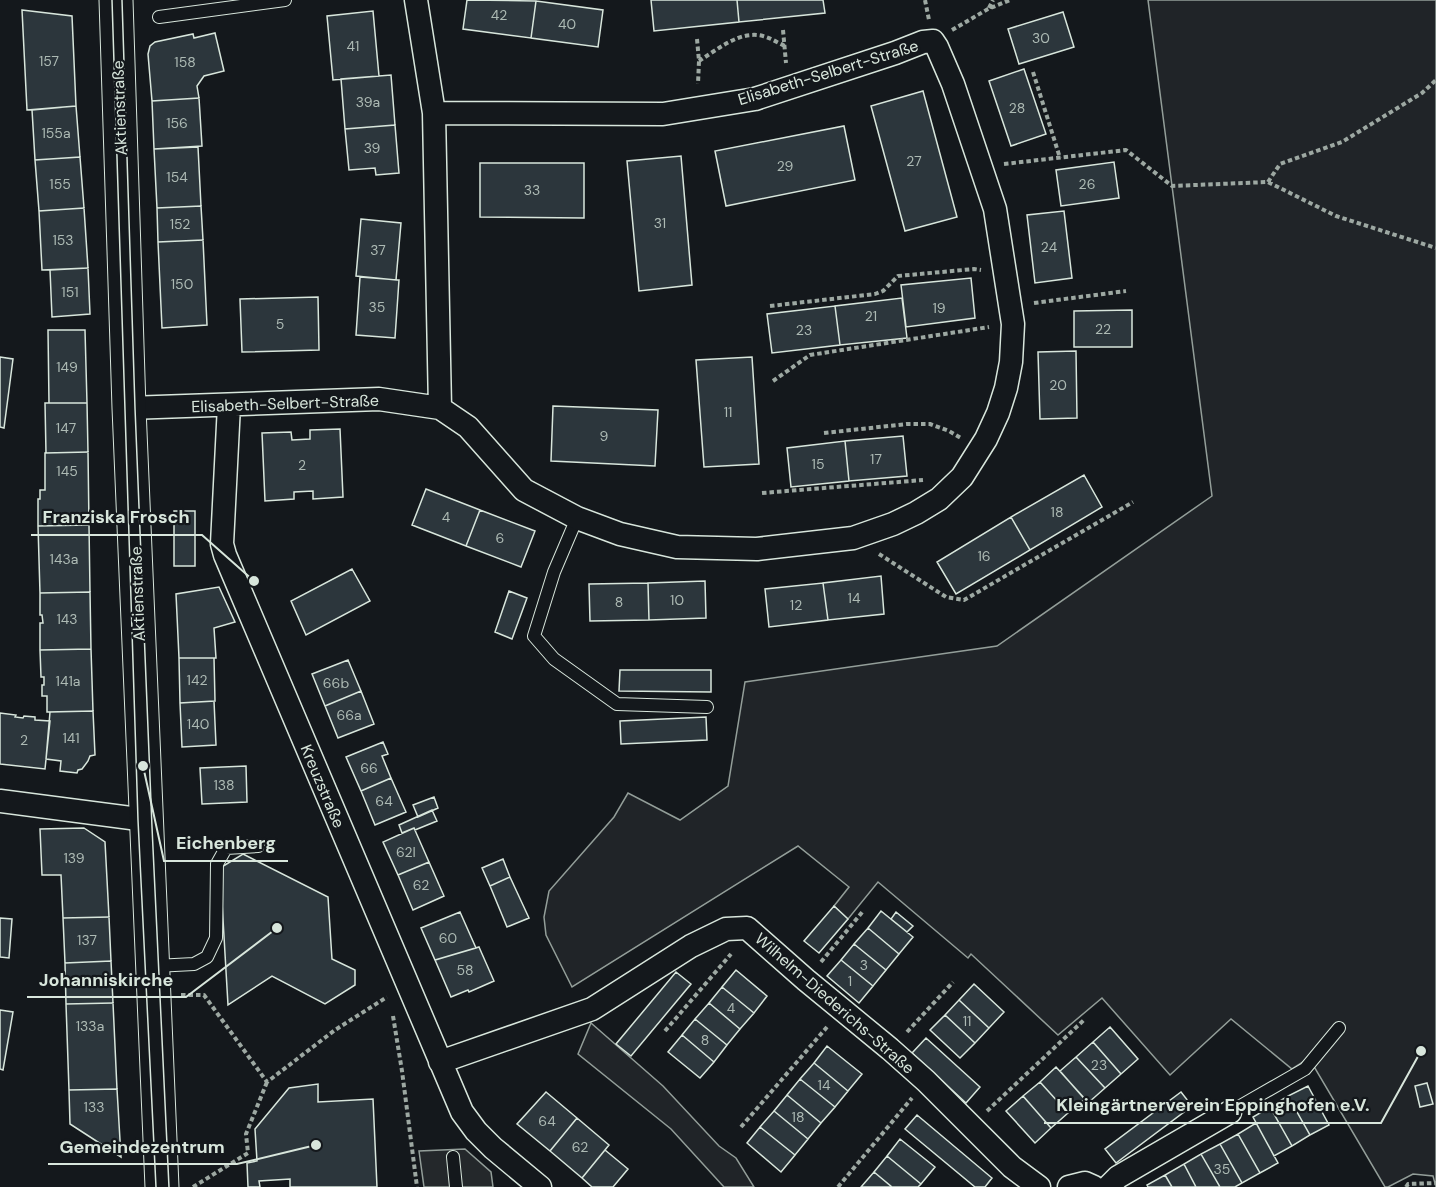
<svg xmlns="http://www.w3.org/2000/svg" width="1436" height="1187" viewBox="0 0 1436 1187" font-family="'DM Sans',sans-serif">
	<style>
		.green { fill: #202428; stroke: #939e99; stroke-width: 1.5 }
		.parking { fill: #24282b; stroke: #939e99; stroke-width: 1.5 }
		.building { fill: #2c363c; stroke: #d8e6dc; stroke-width: 1.5 }
		.lines { fill: none; stroke-linecap: round; stroke-linejoin: round }
		.lane-casing { stroke: #d8e6dc; stroke-width: 14 }
		.street-casing { stroke: #d8e6dc; stroke-width: 25 }
		.primary-casing { stroke: #d8e6dc; stroke-width: 35 }
		.path { stroke: #9da8a2; stroke-width: 4; stroke-dasharray: 4.5 3; stroke-linecap: butt }
		.lane { stroke: #14181c; stroke-width: 12 }
		.street { stroke: #14181c; stroke-width: 22 }
		.primary { stroke: #14181c; stroke-width: 33 }
		.tram { stroke: #d8e6dc; stroke-width: 1.5 }
		.labels { text-anchor: middle; stroke-width: 4.5; stroke-linejoin: round; paint-order: stroke }
		.number-label { font-size: 14px; fill: #adbab4 }
		.street-label { font-size: 16px; fill: #d8e6dc; stroke: #14181c }
		.leader { fill: none; stroke: #d8e6dc; stroke-width: 2 }
		.callout-dot { fill: #d8e6dc; stroke: #14181c; stroke-width: 2 }
		.callout-label { font-size: 18px; text-anchor: middle; font-weight: bold; fill: #d8e6dc; stroke: #14181c; stroke-width: 4.5; stroke-linejoin: round; paint-order: stroke }
	</style>
	<rect width="100%" height="100%" fill="#14181c"/>
	<!-- green -->
	<path class="green" d="M1148 0H1436V1187L1433 1176 1413 1174 1388 1187H1385L1309 1058 1292 1069 1231 1019 1170 1075 1102 998 1058 1035 971 954 968 958 878 882 848 919 834 906 849 887 798 846 572 987 546 935 544 917 549 891 614 817 628 793 680 820 728 786 745 682 997 646 1212 496Z
		M591 1023 663 1086 719 1146 736 1158 754 1187H724L671 1129 578 1054Z"/>
	<!-- parking -->
	<path class="parking" d="M465 1149 491 1172 493 1187H424L419 1151Z"/>
	<!-- building -->
	<path class="building" d="M467 0 536 1 531 38 463 29Z
		M651 0H737L739 22 654 31Z
		M737 0H823L825 13 739 22Z
		M536 1 603 10 598 47 531 38Z
		M22 10 72 16 76 106 27 110Z
		M373 11 379 76 333 80 327 16Z
		M1063 12 1074 47 1019 64 1008 29Z
		M215 33 224 71 204 76 197 86 199 98 152 101 148 54 150 46 155 42 193 34 194 38Z
		M1024 69 1046 134 1011 146 989 81Z
		M391 75 395 125 345 129 341 79Z
		M923 91 957 217 905 231 871 106Z
		M199 98 202 146 154 149 152 101Z
		M76 106 80 157 35 160 32 110Z
		M395 125 399 173 376 175 375 168 349 170 345 129Z
		M844 126 855 180 726 206 715 151Z
		M198 147 201 206 157 208 154 149Z
		M681 156 692 285 639 291 627 161Z
		M80 157 84 208 39 211 35 160Z
		M1114 162 1119 198 1061 206 1056 170Z
		M480 163H584V218L480 217Z
		M201 206 203 240 158 242 157 208Z
		M84 208 88 268 42 270 39 211Z
		M1064 211 1072 278 1035 283 1027 215Z
		M361 219 401 223 396 280 356 276Z
		M203 240 207 325 162 328 158 242Z
		M88 268 90 314 52 317 50 270Z
		M360 277 399 280 395 338 356 335Z
		M971 278 975 318 906 327 901 285Z
		M318 297 319 350 242 352 240 299Z
		M902 298 907 338 840 345 835 306Z
		M835 306 840 345 772 353 767 314Z
		M1132 310V347H1074V311Z
		M48 330H85L87 403H49Z
		M1076 351 1077 418 1040 419 1038 352Z
		M0 357 13 359 4 428 0 427Z
		M752 357 759 464 704 467 696 360Z
		M45 403H87L88 452 46 453Z
		M553 406 658 410 655 466 551 461Z
		M340 429 343 497 313 499V491L294 492V499L265 501 262 433 291 432 292 440 310 439V430Z
		M903 436 907 476 849 481 845 441Z
		M845 441 849 481 791 487 787 448Z
		M88 452 89 525 38 526V499H40V490H45V453Z
		M1084 475 1102 507 1030 550 1011 517Z
		M426 489 480 510 466 546 412 525Z
		M480 510 535 531 521 567 466 546Z
		M174 511H195V566H174Z
		M1011 517 1030 550 956 594 937 562Z
		M89 525 90 592 40 593 38 526Z
		M352 569 370 601 306 635 291 601Z
		M881 576 884 614 828 620 823 583Z
		M705 581 706 618 649 620 648 583Z
		M648 583 649 620 590 621 589 584Z
		M823 583 828 620 769 627 765 589Z
		M219 587 235 622 214 628 216 658H179L176 594Z
		M509 591 527 598 512 639 495 632Z
		M90 592 91 649 40 650V623H43L42 615H40V593Z
		M91 649 93 711 47 712V696H42V685H44V677H41L40 650Z
		M179 658H214L215 701 180 703Z
		M348 660 361 691 325 706 312 674Z
		M620 670H711V692L619 691Z
		M361 691 374 724 338 738 325 706Z
		M214 701 216 745 182 747 180 703Z
		M93 711 95 755 90 756 88 761 82 769 78 770 77 773 60 771 61 761 46 759 50 712Z
		M0 713 16 715 15 717 23 718 24 716 35 717V720L50 721 45 769 0 764Z
		M706 717 707 740 621 744 620 721Z
		M383 742 388 754 382 756 391 778 361 791 346 757Z
		M246 766 247 802 202 804 200 768Z
		M391 778 406 812 375 825 361 791Z
		M434 797 438 808 418 817 413 805Z
		M432 810 437 821 415 830 414 828 402 833 399 825Z
		M84 828 105 842 109 917 63 918 61 875H42L40 829Z
		M414 828 429 862 398 875 383 842Z
		M243 854 328 897 332 959 355 970V985L325 1004 272 976 228 1005 220 868Z
		M503 859 510 877 490 886 482 868Z
		M429 862 444 896 413 910 398 875Z
		M510 877 529 918 507 927 490 886Z
		M834 906 848 919 819 953 804 941Z
		M881 911 913 937 899 954 868 928Z
		M460 912 476 948 435 960 421 928Z
		M896 912 913 926 907 932 891 919Z
		M109 917 111 961 65 963 63 918Z
		M0 918 12 919 9 958 0 957Z
		M868 928 899 954 886 970 854 944Z
		M854 944 886 970 873 986 841 960Z
		M479 947 494 981 469 992 468 990 451 997 435 960Z
		M841 960 873 986 859 1003 827 976Z
		M111 961 113 1003 66 1004 65 963Z
		M736 970 767 996 754 1013 722 987Z
		M676 972 691 984 631 1056 616 1044Z
		M974 984 1004 1012 989 1028 959 1000Z
		M722 987 754 1013 740 1029 709 1003Z
		M959 1000 989 1028 975 1043 945 1015Z
		M113 1003 117 1089 69 1090 66 1004Z
		M709 1003 740 1029 727 1045 695 1019Z
		M0 1010 13 1012 3 1070 0 1069Z
		M945 1015 975 1043 960 1058 930 1030Z
		M695 1019 727 1045 714 1062 682 1035Z
		M1110 1027 1138 1059 1121 1074 1093 1042Z
		M682 1035 714 1062 700 1078 668 1052Z
		M926 1038 980 1087 966 1103 912 1053Z
		M1093 1042 1121 1074 1105 1088 1076 1057Z
		M827 1046 862 1074 848 1091 814 1063Z
		M1076 1057 1105 1088 1088 1103 1060 1071Z
		M814 1063 848 1091 835 1107 800 1079Z
		M1056 1067 1085 1099 1068 1113 1040 1082Z
		M800 1079 835 1107 821 1123 787 1095Z
		M1040 1082 1068 1113 1051 1128 1023 1096Z
		M1427 1083 1433 1104 1420 1107 1415 1086Z
		M318 1084V1102L373 1099 377 1187H290V1179L259 1181 260 1187H248L247 1163 257 1161 255 1129 289 1088Z
		M1308 1086 1329 1125 1310 1135 1288 1096Z
		M117 1089 121 1157 70 1124 69 1090Z
		M546 1092 577 1118 550 1151 517 1124Z
		M1181 1092 1192 1106 1116 1163 1105 1149Z
		M787 1095 821 1123 808 1139 774 1111Z
		M1023 1096 1051 1128 1035 1143 1006 1111Z
		M1288 1096 1310 1135 1292 1146 1270 1107Z
		M1270 1107 1292 1146 1274 1156 1253 1117Z
		M774 1111 808 1139 795 1155 760 1127Z
		M917 1115 992 1178 985 1187H975L905 1129Z
		M577 1118 609 1145 582 1178 550 1151Z
		M1256 1123 1278 1163 1260 1173 1238 1134Z
		M760 1127 795 1155 781 1172 747 1143Z
		M1238 1134 1260 1173 1242 1183 1220 1144Z
		M900 1139 935 1167 921 1184 887 1156Z
		M1220 1144 1242 1183 1235 1187H1220L1201 1154Z
		M605 1150 628 1169 613 1187H592L582 1178Z
		M1201 1154 1220 1187H1196L1184 1164Z
		M887 1156 921 1184 918 1187H892L874 1172Z
		M1184 1164 1196 1187H1172L1165 1175Z
		M874 1172 892 1187H861Z
		M1165 1175 1172 1187H1148L1147 1185Z"/>
	<g class="lines">
		<!-- lane casing -->
		<g class="lane-casing">
			<path id="lane" d="M159 17 285 0
				M577 518 554 572 534 636 554 659 617 704 707 707
				M155 966 194 964 207 957 216 938 217 864 226 848 258 846
				M1230 1112 1305 1069 1339 1028
				M453 1157 456 1187"/>
		</g>
		<!-- street casing -->
		<g class="street-casing">
			<path id="street" d="M434 113 663 114 755 99 895 53 923 42 933 41 937 47 953 84 995 209 1013 324 1011 362 1006 388 998 413 986 439 962 477 939 499 916 513 893 524 853 538 757 549 677 547 620 534 577 518 524 490 468 427 440 408
				M229 405 222 544 225 555 462 1112 476 1131 493 1148 540 1187
				M129 408 379 399 440 408 434 113 416 0
				M0 801 146 820
				M440 1062 592 1009 691 946 726 929 747 928 806 980 890 1049 926 1081 1012 1167 1039 1187
				M1069 1187 1085 1183 1094 1187
				M1108 1187 1118 1177 1230 1112"/>
		</g>
		<!-- primary casing -->
		<g class="primary-casing">
			<path id="primary" d="M116 0 129 408 162 1187"/>
		</g>
		<!-- path -->
		<path class="path" d="M925 0 929 20
			M989 8 993 0
			M783 30 786 63
			M952 30 988 9 1010 0
			M697 39 699 61 698 84
			M699 61C718 49 740 30 763 36 771 38 778 43 785 46
			M1033 72 1060 158
			M1004 164 1126 150 1172 186 1268 182 1336 216 1436 248
			M1268 182 1280 164 1342 142 1422 93 1436 80
			M1034 303 1126 291
			M770 306 875 294 883 291 898 276 974 269 981 270
			M773 381 810 355 989 327
			M824 433 907 424H930L949 431 961 438
			M762 493 923 480
			M879 554 946 597 964 600 1133 502
			M821 962 864 910
			M181 995H204L267 1082 335 1030 387 997
			M393 1016 402 1071 417 1187
			M665 1031 731 954
			M907 1032 953 982
			M987 1111 1085 1019
			M741 1127 827 1027
			M193 1187 248 1153 246 1134 267 1082
			M838 1187 912 1098
			M1406 1187 1408 1184 1436 1183"/>
		<!-- lane -->
		<use href="#lane" class="lane"/>
		<!-- street -->
		<use href="#street" class="street"/>
		<!-- primary -->
		<use href="#primary" class="primary"/>
		<!-- tram -->
		<path class="tram" d="M112 0 138 820 156 1187
			M122 0 135 408 152 827 169 1187"/>
	</g>
	<g class="labels">
		<!-- number labels -->
		<g class="number-label">
			<text x="499" y="20">42</text>
			<text x="567" y="29">40</text>
			<text x="1041" y="43">30</text>
			<text x="353" y="51">41</text>
			<text x="49" y="66">157</text>
			<text x="185" y="67">158</text>
			<text x="368" y="107">39a</text>
			<text x="1017" y="113">28</text>
			<text x="177" y="128">156</text>
			<text x="56" y="138">155a</text>
			<text x="372" y="153">39</text>
			<text x="914" y="166">27</text>
			<text x="785" y="171">29</text>
			<text x="177" y="182">154</text>
			<text x="60" y="189">155</text>
			<text x="1087" y="189">26</text>
			<text x="532" y="195">33</text>
			<text x="660" y="228">31</text>
			<text x="180" y="229">152</text>
			<text x="63" y="245">153</text>
			<text x="1049" y="252">24</text>
			<text x="378" y="255">37</text>
			<text x="182" y="289">150</text>
			<text x="70" y="297">151</text>
			<text x="377" y="312">35</text>
			<text x="939" y="313">19</text>
			<text x="871" y="321">21</text>
			<text x="280" y="329">5</text>
			<text x="1103" y="334">22</text>
			<text x="804" y="335">23</text>
			<text x="67" y="372">149</text>
			<text x="1058" y="390">20</text>
			<text x="728" y="417">11</text>
			<text x="66" y="433">147</text>
			<text x="604" y="441">9</text>
			<text x="876" y="464">17</text>
			<text x="818" y="469">15</text>
			<text x="302" y="470">2</text>
			<text x="67" y="476">145</text>
			<text x="1057" y="517">18</text>
			<text x="446" y="522">4</text>
			<text x="500" y="543">6</text>
			<text x="984" y="561">16</text>
			<text x="64" y="564">143a</text>
			<text x="854" y="603">14</text>
			<text x="677" y="605">10</text>
			<text x="619" y="607">8</text>
			<text x="796" y="610">12</text>
			<text x="67" y="624">143</text>
			<text x="197" y="685">142</text>
			<text x="68" y="686">141a</text>
			<text x="336" y="688">66b</text>
			<text x="349" y="720">66a</text>
			<text x="198" y="729">140</text>
			<text x="71" y="743">141</text>
			<text x="24" y="745">2</text>
			<text x="369" y="773">66</text>
			<text x="224" y="790">138</text>
			<text x="384" y="806">64</text>
			<text x="406" y="857">62I</text>
			<text x="74" y="863">139</text>
			<text x="421" y="890">62</text>
			<text x="448" y="943">60</text>
			<text x="87" y="945">137</text>
			<text x="864" y="970">3</text>
			<text x="465" y="975">58</text>
			<text x="850" y="986">1</text>
			<text x="731" y="1013">4</text>
			<text x="967" y="1026">11</text>
			<text x="90" y="1031">133a</text>
			<text x="705" y="1045">8</text>
			<text x="1099" y="1070">23</text>
			<text x="824" y="1090">14</text>
			<text x="94" y="1112">133</text>
			<text x="798" y="1122">18</text>
			<text x="547" y="1126">64</text>
			<text x="580" y="1152">62</text>
			<text x="1222" y="1174">35</text>
		</g>
		<!-- street labels -->
		<g class="street-label">
			<text transform="translate(828 72) rotate(-17)" y="6">Elisabeth-Selbert-Straße</text>
			<text transform="translate(119 108) rotate(-92)" y="6">Aktienstraße</text>
			<text transform="translate(285 403) rotate(-2)" y="6">Elisabeth-Selbert-Straße</text>
			<text transform="translate(137 594) rotate(-92)" y="6">Aktienstraße</text>
			<text transform="translate(323 786) rotate(67)" y="6">Kreuzstraße</text>
			<text transform="translate(835 1003) rotate(41)" y="6">Wilhelm-Diederichs-Straße</text>
		</g>
	</g>
	<!-- callouts -->
	<path class="leader" d="M254 581L202 535H31M143 766L164 861H288M277 928L186 997H27M1421 1051L1381 1123H1044M316 1145L237 1164H48"/>
	<g class="callout-dot">
		<circle cx="254" cy="581" r="6"/>
		<circle cx="143" cy="766" r="6"/>
		<circle cx="277" cy="928" r="6"/>
		<circle cx="1421" cy="1051" r="6"/>
		<circle cx="316" cy="1145" r="6"/>
	</g>
	<g class="callout-label">
		<text x="116" y="523">Franziska Frosch</text>
		<text x="226" y="849">Eichenberg</text>
		<text x="106" y="986">Johanniskirche</text>
		<text x="1213" y="1111">Kleingärtnerverein Eppinghofen e.V.</text>
		<text x="142" y="1153">Gemeindezentrum</text>
	</g>
</svg>
